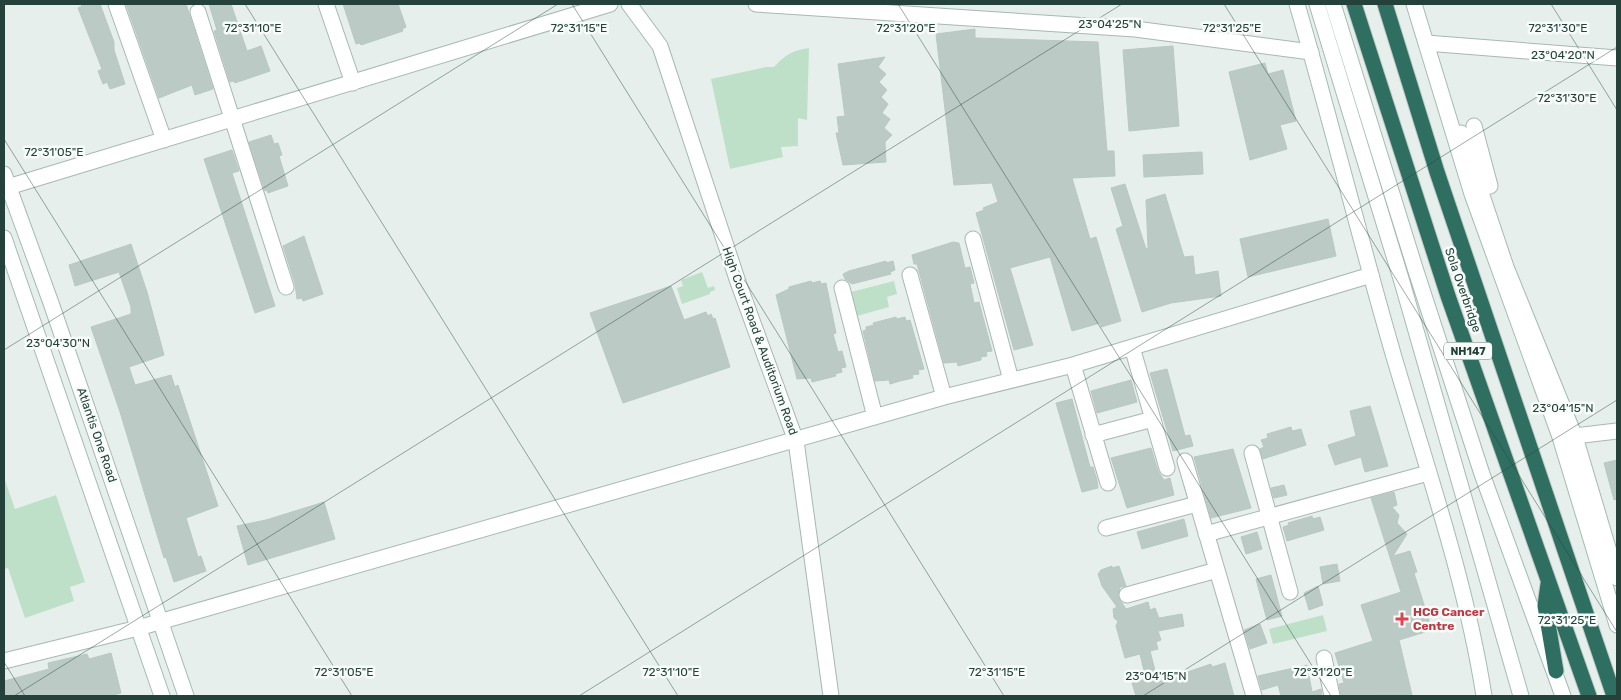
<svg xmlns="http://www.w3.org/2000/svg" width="1621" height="700" viewBox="0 0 1621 700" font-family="Rubik,sans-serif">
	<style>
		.green { fill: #bfe0c8 }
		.building { fill: #bbcac4; stroke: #b8c9c2 }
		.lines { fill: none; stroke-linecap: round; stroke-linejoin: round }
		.street-casing { stroke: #a8b8b2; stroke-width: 17 }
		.secondary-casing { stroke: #a4bbb3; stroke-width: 17 }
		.highway-casing { stroke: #c2cac8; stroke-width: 17 }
		.street { stroke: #fff; stroke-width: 15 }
		.secondary { stroke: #fff; stroke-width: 15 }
		.highway { stroke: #2f6f62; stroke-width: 15 }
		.ticks { fill: none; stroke: #24423a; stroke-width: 1; stroke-opacity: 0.45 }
		.health-dot { fill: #e0444e; stroke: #f7fbf9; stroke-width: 2 }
		.labels { text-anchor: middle; stroke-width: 5; stroke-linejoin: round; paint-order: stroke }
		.shield { fill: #f7fbf9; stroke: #637a73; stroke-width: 1 }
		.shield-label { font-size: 11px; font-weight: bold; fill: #24423a }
		.street-label { font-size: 12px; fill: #24423a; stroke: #f7fbf9 }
		.health-label { font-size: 12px; font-weight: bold; fill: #be3a42; stroke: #f7fbf9; text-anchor: start }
		.ticks-label { font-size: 12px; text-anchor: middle; fill: #24423a; stroke: #f7fbf9; stroke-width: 5; stroke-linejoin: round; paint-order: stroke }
	</style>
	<rect width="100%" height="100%" fill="#e6efeb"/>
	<!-- green -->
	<path class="green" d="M809 48 807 120 798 118V146L781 147 783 157 730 169 711 79 766 67H774C785 55 793 50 809 48Z
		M702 272 708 288 714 286 715 290 710 292V294L682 304 677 288 683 286 681 280Z
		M894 281 897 294 887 297 889 307 857 316 851 292Z
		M4 477 15 509 56 495 85 582 70 587 74 601 25 618 8 568 4 569Z
		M1323 615 1327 631 1273 644 1269 629Z"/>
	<!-- building -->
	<path class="building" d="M81 4H100L114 42V50L125 84 110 89 107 82 103 84 98 71 102 69 78 8 82 6Z
		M126 4H186L213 89 195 95 192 85 159 98Z
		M209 4H231L247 51 261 46 270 71 235 83 234 81 230 82 214 31 217 30Z
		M343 4H398L406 27 402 29 403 31 361 45 360 43 356 44Z
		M975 29V38L1098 42 1107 151H1114L1115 176 1072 178 1090 239 1096 237 1121 321 1101 327 1100 323 1072 331 1050 257 1039 260 1010 268 1033 345 1014 350 976 213 984 210 983 208 998 202 992 183 954 185 936 34Z
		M1173 46 1179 126 1129 131 1123 50Z
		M885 57 878 67 886 74 879 82 887 90 881 97 888 104 882 113 890 119 884 128 892 135 885 142 886 162 843 165 836 133H839L837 117 845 116 838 64Z
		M1265 63 1268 74 1283 70 1296 121 1280 125 1287 149 1250 160 1229 72Z
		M271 135 274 144 278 143 282 155 279 156 288 186 268 193 267 190 265 191 249 142Z
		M232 150 239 171 232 173 275 306 255 313 204 159Z
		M1202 152 1203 174 1144 177 1143 155Z
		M1125 184 1146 249 1148 248 1146 200 1165 194 1184 257 1193 256 1195 275 1218 271 1221 296 1171 303 1142 312 1116 229 1123 226 1111 188Z
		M1328 219 1336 256 1248 277 1240 239Z
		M304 236 323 294 303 301 302 298 297 299 295 284 283 246Z
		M953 242 959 243 965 268 970 267 974 283 970 284 974 303 979 302 992 351 986 352 987 356 981 357V360L958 366 957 362 944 363 917 264H914L912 255Z
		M131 244 147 292 164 355 129 367 135 385 171 375 175 387 178 385 218 506 186 518 198 557 201 556 206 571 174 582 166 557 164 558 120 412 91 327 131 314V307L119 272 75 286 69 265Z
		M886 261V263L893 261 895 270 890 272 891 274 852 284 845 279 843 274 849 271Z
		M811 281 812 283 820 281 821 284 826 283 836 333 833 334 838 352 842 351 846 367 841 368 842 372 835 374 836 376 812 382 811 378 797 379 776 295 789 289V287Z
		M671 286 684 320 706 312 708 316 711 314 713 319 715 318 730 367 623 403 590 313Z
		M896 317 897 319 905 317 906 321 910 320 924 369 918 370 919 374 912 375 913 378 900 381 890 384 889 380 875 381 863 331 866 330V327L874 325 873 323Z
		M1167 369 1185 436 1190 435 1193 446 1173 451 1150 373Z
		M1131 380 1137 402 1097 413 1091 391Z
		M1072 399 1090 467H1093L1097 480 1098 488 1082 492 1056 403Z
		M1370 406 1388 466 1365 472 1361 457 1335 465 1328 445 1356 436 1350 411Z
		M1291 427 1292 431 1301 429 1306 445 1263 459 1260 449 1264 447 1261 440 1268 438 1267 434Z
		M1151 448 1158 471 1164 480 1170 478 1174 495 1127 508 1111 458Z
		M1233 449 1251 508 1211 518 1194 457Z
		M1617 460V499L1614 500 1604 463Z
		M1284 485 1287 495 1274 498 1271 488Z
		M1394 492 1397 505 1392 507 1399 515 1397 523 1407 534 1393 556 1410 551 1417 572 1414 573 1432 630 1399 640 1412 695 1341 696 1339 684 1344 683 1335 653 1373 641 1361 605 1401 592 1371 498Z
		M324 502 335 539 248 565 237 526 266 520Z
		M1312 516 1313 519 1320 517 1324 530 1287 541 1283 527 1289 525 1288 523Z
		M1184 519 1188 536 1142 549 1137 532Z
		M1257 532 1262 549 1246 554 1241 537Z
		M1337 564 1340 581 1323 584 1320 567Z
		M1112 566V568L1119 566 1126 586 1120 587 1118 597 1126 609 1148 602 1150 610 1155 608 1159 618 1182 614 1184 626 1158 631 1161 640 1156 642 1158 649 1150 651 1158 682 1211 664 1212 667 1225 663 1234 696H1136L1132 683 1146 679 1140 654 1125 658 1116 626 1118 621 1114 618 1113 609 1117 607 1102 586 1098 574 1101 570Z
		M1271 575 1282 616 1267 620 1256 579Z
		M1318 586 1323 605 1309 610 1304 593Z
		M1260 624 1267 643 1250 649 1244 630Z
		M111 653 121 693 110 696H4V681L49 669 48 663 87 654 89 659Z
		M1307 665 1312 692 1321 689 1322 696H1281L1278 685 1262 690 1258 676Z"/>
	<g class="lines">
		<!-- street casing -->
		<g class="street-casing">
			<path id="street" d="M116 4 164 140
				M326 4 353 83
				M629 4 660 46 738 282 796 441 831 696
				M756 4 1135 29 1311 52
				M198 12 286 287
				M1426 43 1617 58
				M1474 126 1490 186 1479 188
				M1461 133 1506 267 1575 437 1617 578
				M8 187 610 4
				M973 239 1011 380
				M910 275 944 397
				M842 288 875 417
				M1132 347 1167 468
				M1073 365 1108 483
				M1093 435 1153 419
				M1566 437 1617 431
				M1252 453 1290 592
				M1185 461 1254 696
				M1106 528 1197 504
				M1206 534 1428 473
				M1127 595 1217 570
				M1324 658 1332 696
				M4 661 138 628 944 397 1073 365 1371 275"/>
		</g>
		<!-- secondary casing -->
		<g class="secondary-casing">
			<path id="secondary" d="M1297 4C1331 121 1360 240 1394 357 1427 469 1466 581 1484 696
				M1317 4 1402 282 1521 696
				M1333 4 1415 268 1482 474 1563 696
				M1414 4 1472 194 1560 437 1617 625
				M4 174 51 303 186 696
				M4 238 162 696"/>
		</g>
		<!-- highway casing -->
		<g class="highway-casing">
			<path id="highway" d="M1354 4 1448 296 1589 696
				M1385 4 1437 172 1614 696
				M1548 584 1545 606 1556 671"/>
		</g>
		<!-- street -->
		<use href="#street" class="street"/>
		<!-- secondary -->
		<use href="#secondary" class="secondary"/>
		<!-- highway -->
		<use href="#highway" class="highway"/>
	</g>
	<!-- ticks -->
	<path class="ticks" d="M245 4 678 696M572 4 1004 696M898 4 1331 696M1224 4 1617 632M1551 4 1617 110M4 139 352 696M4 350 558 4M4 662 25 696M14 696 1122 4M579 696 1617 47M1143 696 1617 400"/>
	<!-- markers -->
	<path class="health-dot" d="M1399.5 611.5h5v5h5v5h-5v5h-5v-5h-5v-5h5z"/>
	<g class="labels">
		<!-- shield labels -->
		<rect class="shield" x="1444" y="342.5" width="48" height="17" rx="4"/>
		<g class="shield-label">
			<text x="1468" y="355">NH147</text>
		</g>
		<!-- street labels -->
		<g class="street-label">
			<text transform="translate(1463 290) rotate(71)" y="4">Sola Overbridge</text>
			<text transform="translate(760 341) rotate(70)" y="4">High Court Road &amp; Auditorium Road</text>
			<text transform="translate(97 435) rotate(71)" y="4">Atlantis One Road</text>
		</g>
		<!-- health labels -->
		<g class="health-label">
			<text x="1413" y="616">HCG Cancer<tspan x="1413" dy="14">Centre</tspan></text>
		</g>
	</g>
	<g class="ticks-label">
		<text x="1110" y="28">23°04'25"N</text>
		<text x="253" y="32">72°31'10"E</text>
		<text x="579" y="32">72°31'15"E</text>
		<text x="906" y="32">72°31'20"E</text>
		<text x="1232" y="32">72°31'25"E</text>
		<text x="1558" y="32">72°31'30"E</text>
		<text x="1563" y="59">23°04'20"N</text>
		<text x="1567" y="102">72°31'30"E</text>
		<text x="54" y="156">72°31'05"E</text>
		<text x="58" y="347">23°04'30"N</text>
		<text x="1563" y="412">23°04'15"N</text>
		<text x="1567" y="624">72°31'25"E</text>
		<text x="344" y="676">72°31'05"E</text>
		<text x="671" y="676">72°31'10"E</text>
		<text x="997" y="676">72°31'15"E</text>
		<text x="1323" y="676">72°31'20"E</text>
		<text x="1156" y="680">23°04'15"N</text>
	</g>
	<!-- border -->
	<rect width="1621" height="700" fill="none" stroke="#24423a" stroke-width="10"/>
</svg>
